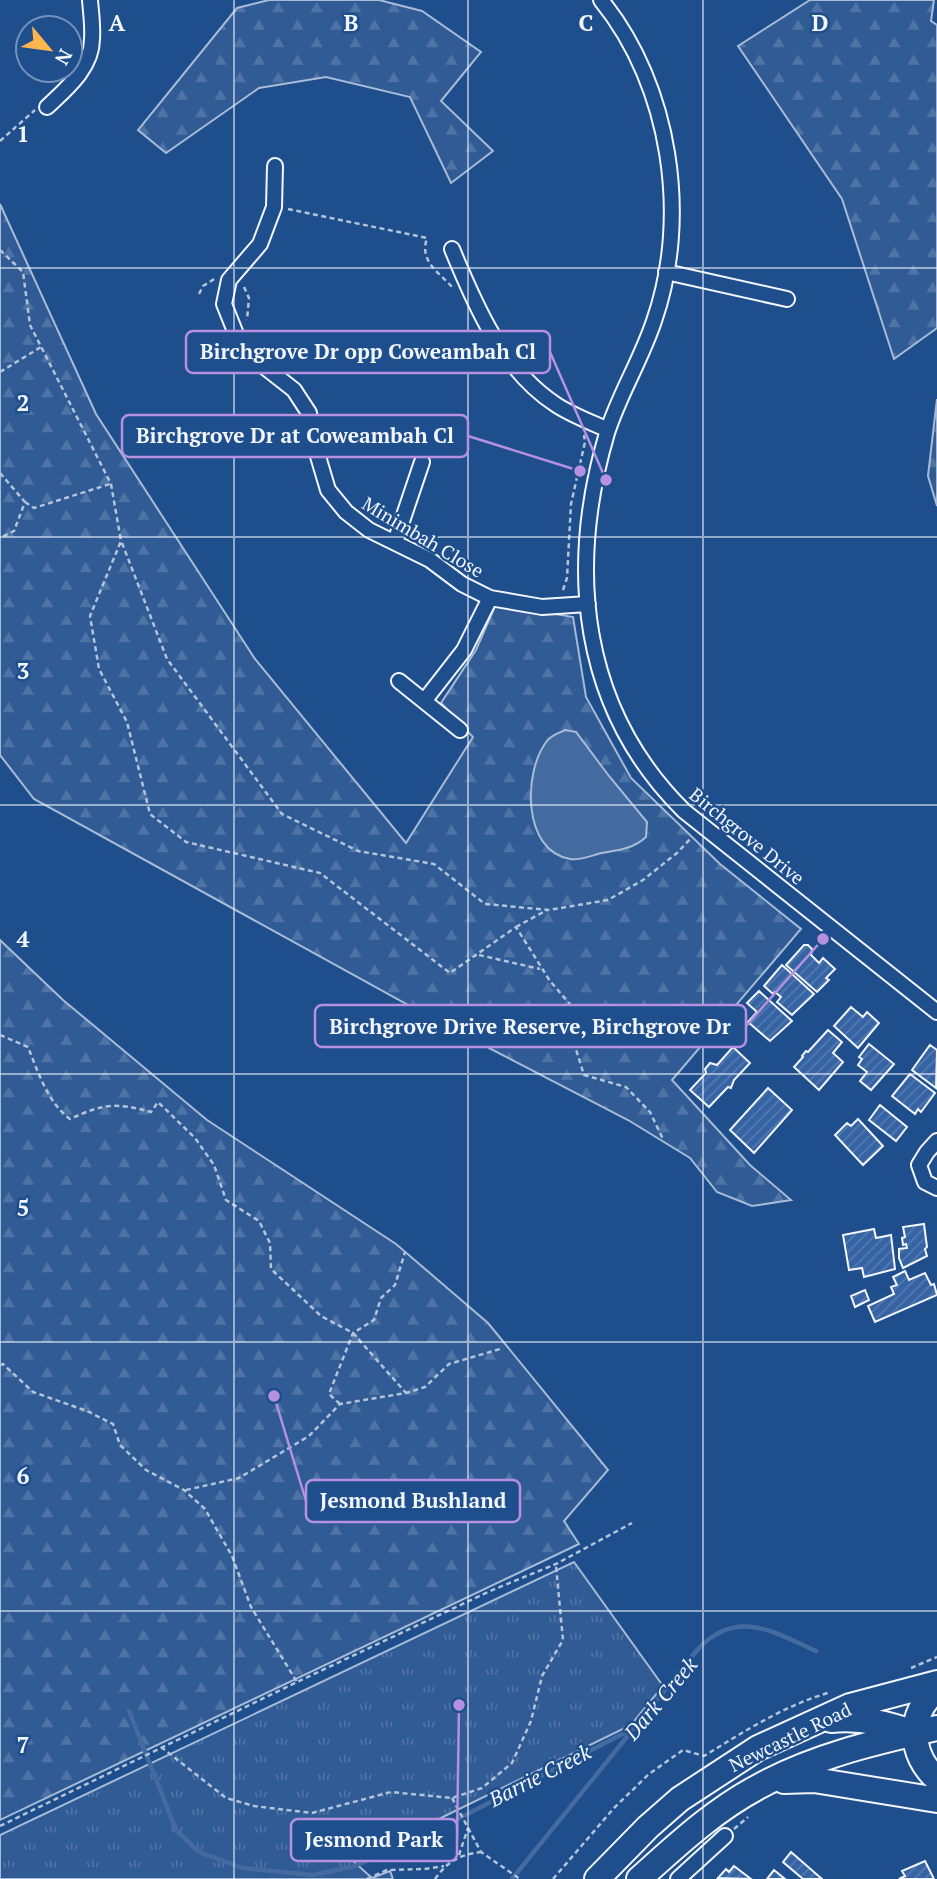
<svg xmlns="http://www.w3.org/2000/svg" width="937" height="1879" viewBox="0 0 937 1879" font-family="'PT Serif',serif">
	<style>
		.forest { fill: url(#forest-firs); stroke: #a8bbd7; stroke-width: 2 }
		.park { fill: url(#park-tufts); stroke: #a8bbd7; stroke-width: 2 }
		.water { fill: #446ba0; stroke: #a8bbd7; stroke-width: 2 }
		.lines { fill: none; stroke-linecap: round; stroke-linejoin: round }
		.stream { stroke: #446ba0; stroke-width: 4.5 }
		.building { fill: url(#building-hatch); stroke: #f2f6ff; stroke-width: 2 }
		.street-casing { stroke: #f2f6ff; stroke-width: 18 }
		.highway-casing { stroke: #f2f6ff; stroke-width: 28 }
		.path { stroke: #b3c4dc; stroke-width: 2.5; stroke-dasharray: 5 3.5; stroke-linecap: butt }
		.street { stroke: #1f4e8c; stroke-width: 14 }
		.highway { stroke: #1f4e8c; stroke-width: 24 }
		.grid { fill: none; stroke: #f2f6ff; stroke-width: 2; stroke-opacity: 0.55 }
		.labels { text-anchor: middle; stroke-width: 5; stroke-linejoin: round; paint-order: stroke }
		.street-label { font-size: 19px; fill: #f2f6ff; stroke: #1f4e8c }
		.water-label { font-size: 21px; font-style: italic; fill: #f2f6ff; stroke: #1f4e8c }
		.grid-label { font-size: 23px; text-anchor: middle; font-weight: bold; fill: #f2f6ff; stroke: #1f4e8c; stroke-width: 5; stroke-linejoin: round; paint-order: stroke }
		.leader { fill: none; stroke: #b691df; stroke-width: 2.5 }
		.callout-dot { fill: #b691df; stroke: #1f4e8c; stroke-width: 2.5 }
		.callout { fill: #1f4e8c; stroke: #b691df; stroke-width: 2.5 }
		.callout-label { font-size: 21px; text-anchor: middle; font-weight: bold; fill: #f2f6ff }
	</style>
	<defs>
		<pattern id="forest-firs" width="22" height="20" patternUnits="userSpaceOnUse" patternTransform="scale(1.75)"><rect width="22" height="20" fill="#305b95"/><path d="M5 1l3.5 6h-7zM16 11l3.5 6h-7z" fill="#4e73a5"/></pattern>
		<pattern id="park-tufts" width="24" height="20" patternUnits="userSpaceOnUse" patternTransform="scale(1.75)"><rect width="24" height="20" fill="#305b95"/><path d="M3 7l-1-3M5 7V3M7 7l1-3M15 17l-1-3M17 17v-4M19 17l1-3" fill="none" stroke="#4e73a5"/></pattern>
		<pattern id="building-hatch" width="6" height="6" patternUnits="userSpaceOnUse" patternTransform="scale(1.75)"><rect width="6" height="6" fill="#3563a3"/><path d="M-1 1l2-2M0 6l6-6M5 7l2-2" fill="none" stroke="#537ab1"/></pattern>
	</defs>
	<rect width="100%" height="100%" fill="#1f4e8c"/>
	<!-- forest -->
	<path class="forest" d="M269 0H379L422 11 481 52 441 101 493 151 451 183 410 97 326 77 259 88 166 153 138 130 237 8Z
		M810 0H934L931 21 937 25V328L894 359 842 199 738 46Z
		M0 204 96 414 255 659 406 843 473 737 441 703 476 650 496 604 573 617 586 697 631 778 720 864 801 929 672 1080 750 1165 791 1200 752 1206 717 1192 690 1158 628 1120 439 1022 34 799 0 755Z
		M937 399V506L928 476Z
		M0 940 63 1000 207 1120 396 1244 488 1323 608 1470 564 1521 579 1544 0 1820Z"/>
	<!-- park -->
	<path class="park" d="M574 1562 663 1686 631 1725 353 1861 372 1878 390 1871 393 1879H0V1835Z"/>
	<!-- water -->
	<path class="water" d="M565 730 576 732 609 776 647 822 646 837C633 849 619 850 602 853 593 855 579 861 570 859 522 851 523 771 547 741 551 735 559 733 565 730Z"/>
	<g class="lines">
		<!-- stream -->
		<path class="stream" d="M129 1711 176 1830 199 1852 242 1868 313 1875 352 1867 411 1843 634 1728
			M512 1879 698 1649C737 1608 774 1632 816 1651"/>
	</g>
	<!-- building -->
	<path class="building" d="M804 945H808L812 949 811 955 819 963 823 958 835 969 826 978 829 980 817 992 786 965Z
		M782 965 814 994 792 1015 777 1002 781 997 775 992 773 994 764 986Z
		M759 991 792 1021 770 1041 748 1022 757 1012 747 1003Z
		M851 1007 863 1017 867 1012 879 1023 858 1048 834 1026Z
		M828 1030 842 1042 833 1053 843 1062 819 1090 794 1067 803 1057 802 1056 806 1051 808 1052Z
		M869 1044 894 1064 871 1090 860 1081 867 1072 858 1065 862 1059 859 1057Z
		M930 1045 937 1050 936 1088 912 1070Z
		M733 1047 750 1063 734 1080 731 1088 728 1087 709 1107 690 1090 706 1073 705 1069 710 1063 717 1065Z
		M910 1074 935 1093 921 1112 918 1109 915 1114 892 1096Z
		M768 1088 792 1110 754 1153 730 1130Z
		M880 1105 907 1127 896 1141 869 1120Z
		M858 1119 883 1146 863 1165 835 1135 847 1123 851 1126Z
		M924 1224 927 1247 925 1249 927 1256 903 1268 899 1258V1249L907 1248 906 1244 903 1245 902 1238 905 1237 903 1227Z
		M874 1229 876 1238 891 1235 895 1269 864 1277 862 1268 849 1270 843 1235Z
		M905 1271 909 1280 925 1273 931 1285 934 1284 937 1295 875 1322 868 1306 894 1294 891 1287 897 1285 893 1277Z
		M865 1290 869 1300 855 1307 851 1296Z
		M791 1852 822 1879H803L783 1862Z
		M925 1861 934 1879H899L905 1876 902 1871Z
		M734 1866 751 1879 718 1878 726 1869 729 1872Z
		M774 1870 785 1879H767Z"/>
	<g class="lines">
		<!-- street casing -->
		<g class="street-casing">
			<path id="street" d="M601 0C671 86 690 218 654 321 641 360 619 395 607 433 567 569 580 708 684 811L937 1012
				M47 107C66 89 92 68 92 39 93 26 91 13 90 0
				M275 166 274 207 260 244 229 280 224 304 242 349 294 390 309 413 317 453 328 490 346 512 369 530 430 560 462 584 490 598 542 607 588 604
				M452 249C475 305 502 369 555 404 571 415 591 422 608 430
				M666 272 787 299
				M395 542 422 462
				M399 681 460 730
				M425 700 464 650 490 598
				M937 1141 927 1152 919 1165 925 1182 937 1188
				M678 1879 725 1836"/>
		</g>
		<!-- highway casing -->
		<g class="highway-casing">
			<path id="highway" d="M937 1690C907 1713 909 1755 937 1779
				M831 1720C858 1717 886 1723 911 1732
				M784 1781 814 1780 937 1800
				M597 1879 648 1827 680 1799 758 1748 850 1706 937 1683
				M639 1879C677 1845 713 1811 758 1787 814 1756 876 1742 937 1728"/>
		</g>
		<!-- path -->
		<path class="path" d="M0 141 35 110
			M288 209 427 238C419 262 439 272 453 288
			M0 250 23 272 30 325 111 484 121 541 90 616 99 669 127 722 150 814 186 842 320 873 450 973 516 927 550 981 575 1010V1046L584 1075 626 1087 650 1112 663 1139
			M244 287 249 298 247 320
			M199 294 203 286 216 278
			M0 372 41 347
			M0 473 25 502 14 531 0 538
			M25 502 34 508 110 484
			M122 543 167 659 282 814 358 851 434 864 485 904 549 910 608 900 643 880 677 853 692 837
			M563 590 567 578 571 504 585 442 584 435
			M516 927 547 910
			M479 955 540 969
			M0 1035 28 1047C38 1072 48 1103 70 1119 103 1104 115 1102 151 1112L158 1102 195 1138 214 1165 226 1200 259 1221 270 1243 271 1269 321 1316 353 1333 406 1393
			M0 1365 3 1364 33 1392 87 1411 113 1424 120 1445 146 1470 184 1490 205 1509 232 1556 251 1607 297 1682
			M340 1404 329 1394 353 1333 374 1320 381 1298 395 1285 405 1252
			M186 1490 239 1478 309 1436 340 1404 406 1393 425 1387 449 1364 500 1349
			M911 1668 937 1657
			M161 1747 226 1798 254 1806 312 1813 391 1792 452 1798 482 1788 512 1763 531 1721 542 1676 563 1640 556 1566
			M452 1798 481 1852 520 1879
			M0 1826 297 1682 490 1591 556 1564 632 1523
			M734 1829 748 1817
			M459 1855 468 1828
			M367 1879 387 1870 424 1869 444 1866
			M435 1879C448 1861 459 1855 481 1852
			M553 1879 614 1808 649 1774 683 1750 704 1756C745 1731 785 1705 831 1692"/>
		<!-- street -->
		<use href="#street" class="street"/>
		<!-- highway -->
		<use href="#highway" class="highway"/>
	</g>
	<!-- grid -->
	<path class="grid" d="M234 0V1879M468 0V1879M703 0V1879M0 268H937M0 537H937M0 805H937M0 1074H937M0 1342H937M0 1611H937"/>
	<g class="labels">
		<!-- street labels -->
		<g class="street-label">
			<text transform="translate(423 537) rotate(31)" y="7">Minimbah Close</text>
			<text transform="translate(747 836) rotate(39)" y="7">Birchgrove Drive</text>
			<text transform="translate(790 1737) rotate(-26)" y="7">Newcastle Road</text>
		</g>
		<!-- water labels -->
		<g class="water-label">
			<text transform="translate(661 1699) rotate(-50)" y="7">Dark Creek</text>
			<text transform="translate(540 1776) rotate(-27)" y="7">Barrie Creek</text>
		</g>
	</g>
	<g class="grid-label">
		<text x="117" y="31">A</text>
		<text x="351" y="31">B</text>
		<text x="586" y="31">C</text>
		<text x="820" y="31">D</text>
		<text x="23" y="142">1</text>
		<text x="23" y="411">2</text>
		<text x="23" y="679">3</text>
		<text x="23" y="947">4</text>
		<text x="23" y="1216">5</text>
		<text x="23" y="1484">6</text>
		<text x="23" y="1753">7</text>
	</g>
	<!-- callouts -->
	<path class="leader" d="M606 480L550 352M580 471L468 436M823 939L746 1026M274 1396L306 1501M459 1705L457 1840"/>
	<g class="callout-dot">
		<circle cx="606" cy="480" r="7"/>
		<circle cx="580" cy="471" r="7"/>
		<circle cx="823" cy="939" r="7"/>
		<circle cx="274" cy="1396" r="7"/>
		<circle cx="459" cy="1705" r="7"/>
	</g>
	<g class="callout">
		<rect x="186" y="331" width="364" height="42" rx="7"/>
		<rect x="122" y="415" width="346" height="42" rx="7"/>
		<rect x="315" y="1005" width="431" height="42" rx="7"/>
		<rect x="306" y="1480" width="214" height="42" rx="7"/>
		<rect x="291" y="1819" width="166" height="42" rx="7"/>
	</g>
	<g class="callout-label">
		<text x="368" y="359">Birchgrove Dr opp Coweambah Cl</text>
		<text x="295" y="443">Birchgrove Dr at Coweambah Cl</text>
		<text x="530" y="1034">Birchgrove Drive Reserve, Birchgrove Dr</text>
		<text x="413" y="1508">Jesmond Bushland</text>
		<text x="374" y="1847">Jesmond Park</text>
	</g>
	<!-- north arrow -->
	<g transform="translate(49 49) rotate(119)"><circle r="33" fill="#1f4e8c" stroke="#7391ba" stroke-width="2"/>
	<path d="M0-5L12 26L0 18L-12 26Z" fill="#ffb74d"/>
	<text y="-10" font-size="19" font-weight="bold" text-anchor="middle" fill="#f2f6ff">N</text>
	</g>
</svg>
